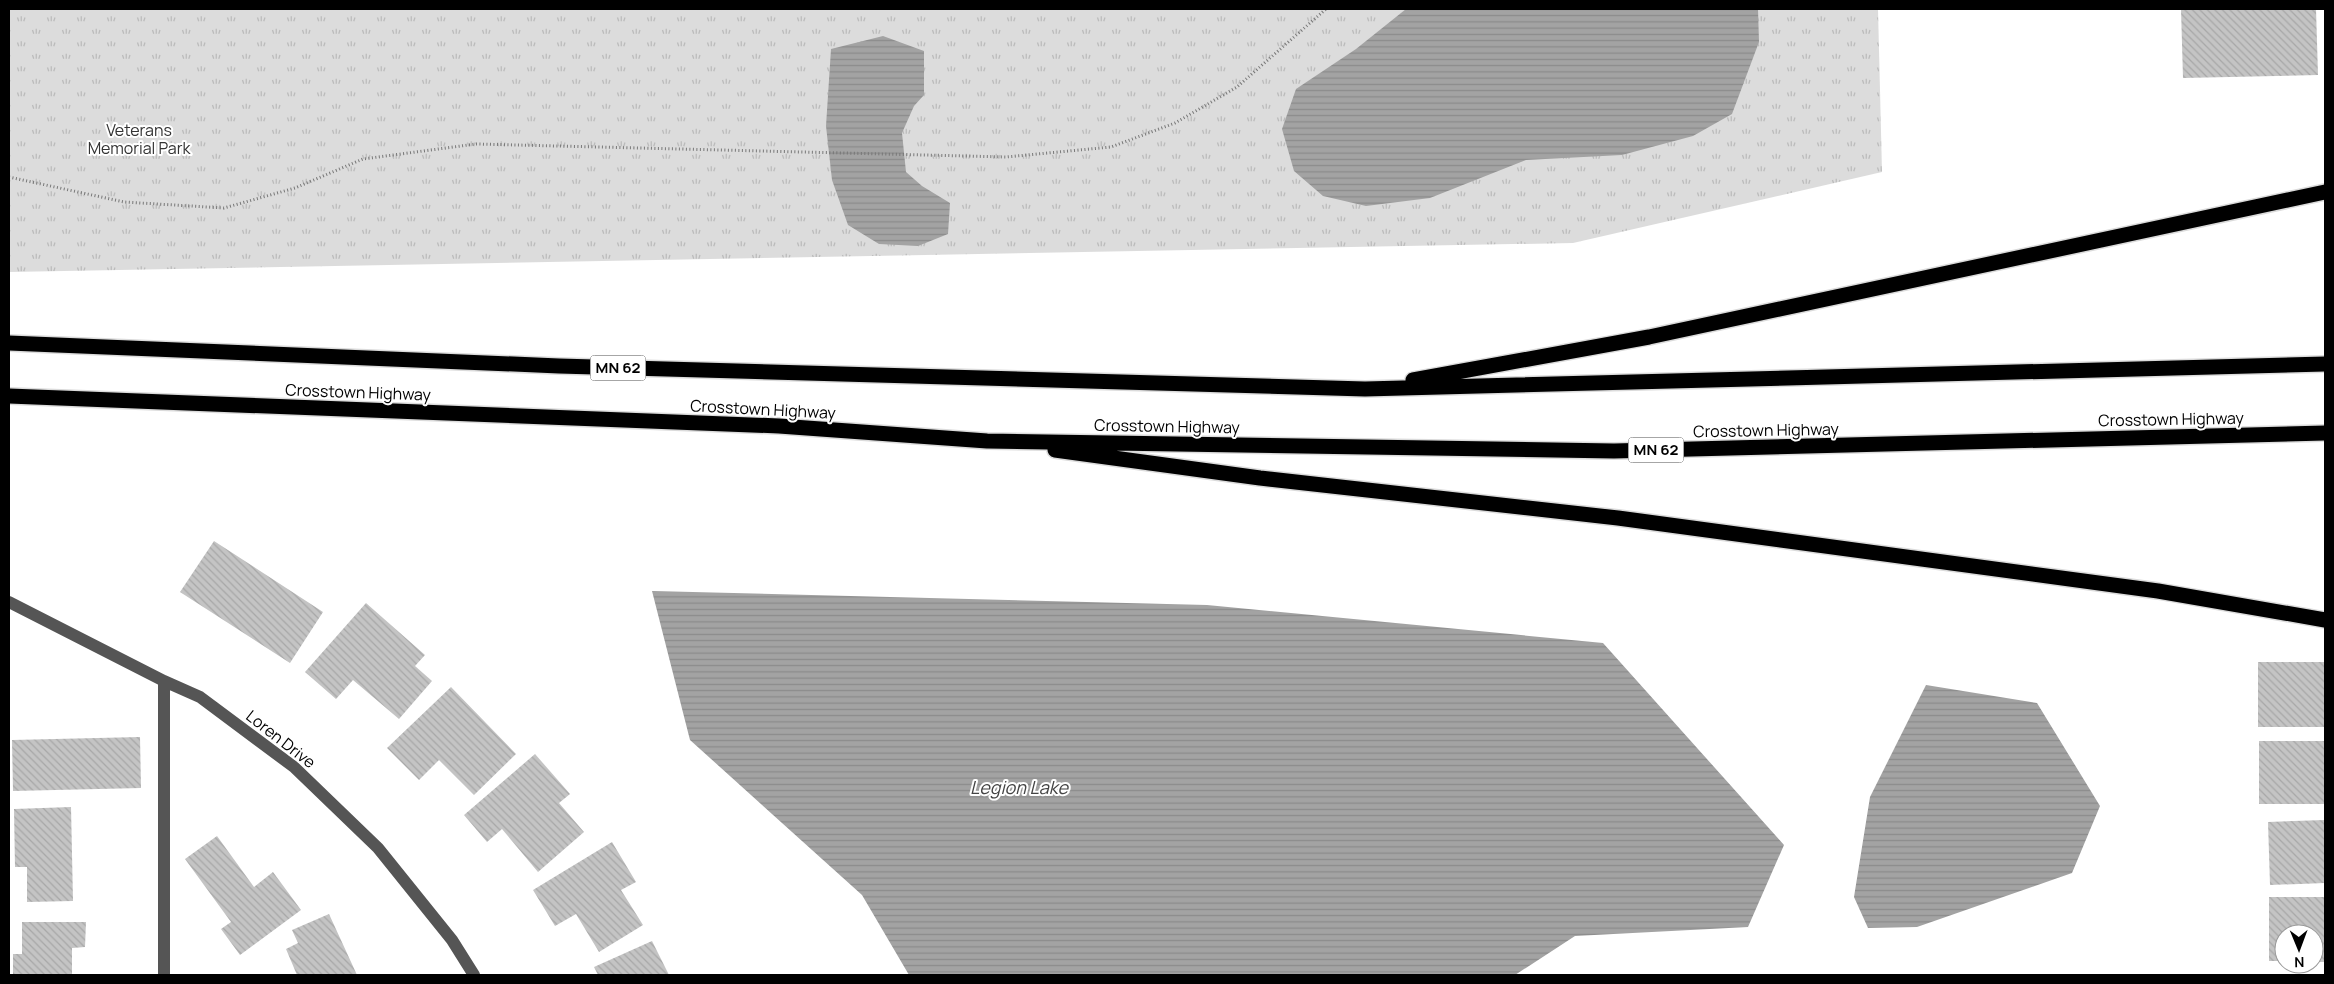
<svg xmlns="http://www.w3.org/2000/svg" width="2334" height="984" viewBox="0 0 2334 984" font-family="Manrope,sans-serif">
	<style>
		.park { fill: url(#park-tufts) }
		.water { fill: url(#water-rules) }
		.building { fill: url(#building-back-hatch) }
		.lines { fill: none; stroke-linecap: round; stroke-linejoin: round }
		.highway-casing { stroke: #dbdbdb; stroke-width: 18 }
		.path { stroke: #777; stroke-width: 3; stroke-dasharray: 1 2.5; stroke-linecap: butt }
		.minor { stroke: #555; stroke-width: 12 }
		.highway { stroke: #000; stroke-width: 15 }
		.labels { text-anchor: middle; stroke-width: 4; stroke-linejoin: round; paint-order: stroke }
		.shield { fill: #fff; stroke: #4c4c4c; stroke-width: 1 }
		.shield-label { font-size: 15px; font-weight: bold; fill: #000 }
		.park-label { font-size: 16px; fill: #333; stroke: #fff }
		.street-label { font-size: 16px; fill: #000; stroke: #fff }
		.water-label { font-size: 18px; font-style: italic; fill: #444; stroke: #fff }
	</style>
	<defs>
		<pattern id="park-tufts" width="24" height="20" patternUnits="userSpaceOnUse" patternTransform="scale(1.25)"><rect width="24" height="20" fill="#dcdcdc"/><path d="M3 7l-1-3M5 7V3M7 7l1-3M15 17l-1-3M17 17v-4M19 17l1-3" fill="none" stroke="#bbb"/></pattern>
		<pattern id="water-rules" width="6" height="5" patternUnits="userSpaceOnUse" patternTransform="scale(1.25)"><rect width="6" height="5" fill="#a3a3a3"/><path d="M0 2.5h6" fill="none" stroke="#8b8b8b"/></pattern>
		<pattern id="building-back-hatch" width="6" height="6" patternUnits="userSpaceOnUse" patternTransform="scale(1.25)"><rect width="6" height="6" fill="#c4c4c4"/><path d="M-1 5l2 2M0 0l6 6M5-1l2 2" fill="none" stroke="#a7a7a7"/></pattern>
	</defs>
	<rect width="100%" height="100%" fill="#fff"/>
	<!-- park -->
	<path class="park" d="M9 9H1878L1882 172 1573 243 9 272Z"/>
	<!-- water -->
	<path class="water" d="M1406 9H1758L1759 42 1732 114 1693 136 1622 155 1526 160 1430 198 1366 206 1323 196 1294 171 1282 129 1296 89 1356 49Z
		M883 36 924 51V95L914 106 902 133 906 172 922 186 950 203 948 234 918 246 879 244 848 225 832 180 826 126 831 49Z
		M652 591 1207 605 1603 643 1784 845 1748 927 1575 936 1515 975H909L862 895 690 740Z
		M1926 685 2037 703 2100 806 2072 873 1917 927 1868 928 1854 897 1870 797Z"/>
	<!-- building -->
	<path class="building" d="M2181 9H2316L2318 75 2183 78Z
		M214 541 323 612 290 663 180 592Z
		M366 603 425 655 415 666 432 681 399 719 353 680 336 699 305 672Z
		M2258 662H2325V727H2258Z
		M451 687 516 754 474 795 439 760 419 780 387 748Z
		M140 737 141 788 13 791 12 740Z
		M2259 741H2325V804H2259Z
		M535 754 570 794 559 803 584 832 538 872 502 829 487 842 464 815Z
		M71 807 73 901 27 902V867H15L14 809Z
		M2325 820V883L2270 885 2268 822Z
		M217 836 254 887 273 872 301 910 240 955 221 929 231 922 185 859Z
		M612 842 636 882 621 890 643 925 599 952 576 914 555 926 533 890Z
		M2269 897H2325V962H2314V934H2284V961H2269Z
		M329 914 357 975H297L286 949 298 943 292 930Z
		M22 922H86L85 947 72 948V975H13V954H22Z
		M652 941 669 975H598L594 967Z"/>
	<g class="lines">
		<!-- highway casing -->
		<g class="highway-casing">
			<path id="highway" d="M9 343 559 366 1365 389 2325 364
				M1413 380 1649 337 2325 192
				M9 396 779 426 987 441 1614 451 2325 433
				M1055 450 1260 478 1618 518 2158 591 2325 620"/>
		</g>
		<!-- path -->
		<path class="path" d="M9 177 124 202 224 208 295 188 363 159 476 144 1006 157 1111 147 1175 123 1237 87 1326 9"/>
		<!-- minor -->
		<path class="minor" d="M9 602 164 681 200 697 294 767 378 848 452 940 474 975
			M164 681V975"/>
		<!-- highway -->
		<use href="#highway" class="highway"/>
	</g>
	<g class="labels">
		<!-- shield labels -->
		<g class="shield">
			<rect x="590.5" y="355.5" width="55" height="25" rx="4"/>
			<rect x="1628.5" y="437.5" width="55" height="25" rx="4"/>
		</g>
		<g class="shield-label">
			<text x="618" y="373">MN 62</text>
			<text x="1656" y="455">MN 62</text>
		</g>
		<!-- park labels -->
		<g class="park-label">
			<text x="139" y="136">Veterans<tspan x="139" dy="18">Memorial Park</tspan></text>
		</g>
		<!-- street labels -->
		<g class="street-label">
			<text transform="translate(358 392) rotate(2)" y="6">Crosstown Highway</text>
			<text transform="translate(763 409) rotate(3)" y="6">Crosstown Highway</text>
			<text transform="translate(2171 419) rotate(-1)" y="6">Crosstown Highway</text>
			<text transform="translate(1167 426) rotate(1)" y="6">Crosstown Highway</text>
			<text transform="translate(1766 430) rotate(-1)" y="6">Crosstown Highway</text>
			<text transform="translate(281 739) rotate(38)" y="6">Loren Drive</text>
		</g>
		<!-- water labels -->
		<g class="water-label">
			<text x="1019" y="794">Legion Lake</text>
		</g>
	</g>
	<!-- border -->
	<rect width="2334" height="984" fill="none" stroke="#000000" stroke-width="20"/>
	<!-- north arrow -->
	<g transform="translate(2299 949) rotate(179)"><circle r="24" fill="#ffffff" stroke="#999999"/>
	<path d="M0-4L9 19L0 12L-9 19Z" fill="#000000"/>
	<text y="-8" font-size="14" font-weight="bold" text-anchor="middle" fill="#000000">N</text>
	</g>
</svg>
